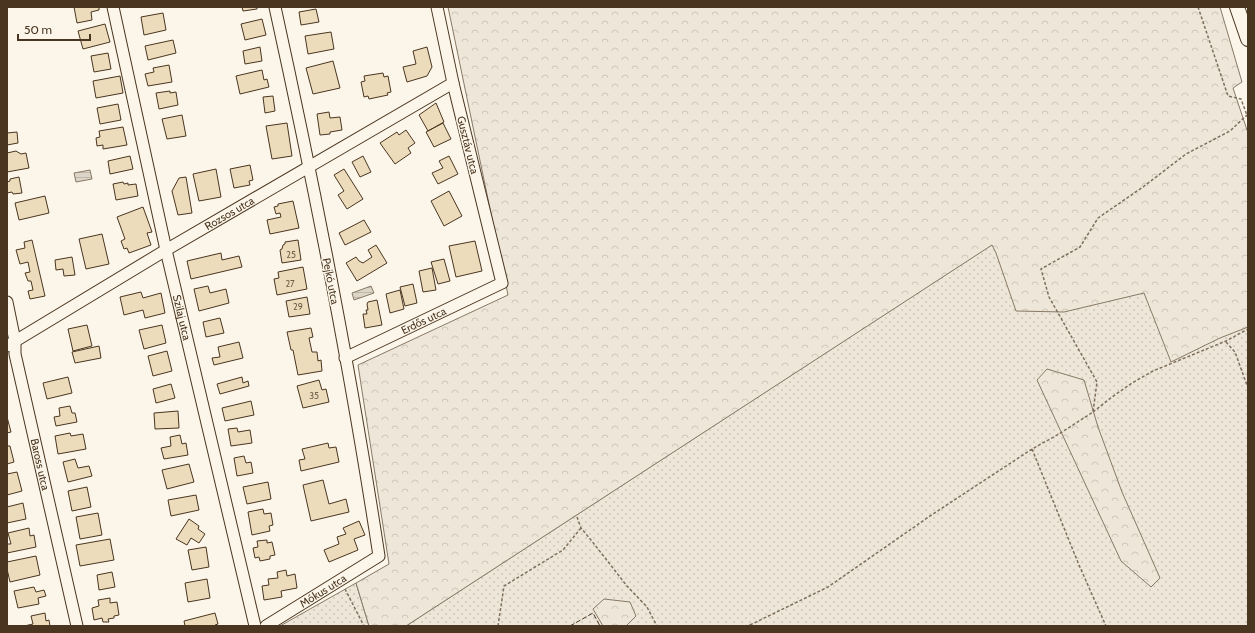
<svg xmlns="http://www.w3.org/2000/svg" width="1255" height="633" viewBox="0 0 1255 633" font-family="Cabin,sans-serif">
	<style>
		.grass { fill: url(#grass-dots); stroke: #887966 }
		.forest { fill: url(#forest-crowns); stroke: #887966 }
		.water { fill: url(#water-rules); stroke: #887966 }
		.building { fill: #ecdcbc; stroke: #4a3520 }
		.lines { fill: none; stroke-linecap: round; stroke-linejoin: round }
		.minor-casing { stroke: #4a3520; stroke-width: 13 }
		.major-casing { stroke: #4a3520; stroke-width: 16 }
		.path { stroke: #7f6f5c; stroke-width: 1.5; stroke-dasharray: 3 2; stroke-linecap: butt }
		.minor { stroke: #fbf6e9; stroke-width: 11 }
		.major { stroke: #fbf6e9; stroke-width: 14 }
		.fence { stroke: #4a3520; stroke-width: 1; stroke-dasharray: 5 2; stroke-linecap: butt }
		.labels { text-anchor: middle; stroke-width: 3; stroke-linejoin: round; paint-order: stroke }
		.number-label { font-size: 9px; fill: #725f47 }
		.street-label { font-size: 11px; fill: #4a3520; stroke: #fbf6e9 }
	</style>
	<defs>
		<pattern id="grass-dots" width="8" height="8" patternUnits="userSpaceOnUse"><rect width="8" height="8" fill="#ede6d9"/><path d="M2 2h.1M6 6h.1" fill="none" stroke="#cdc6ba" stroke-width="1.8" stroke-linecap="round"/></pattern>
		<pattern id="forest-crowns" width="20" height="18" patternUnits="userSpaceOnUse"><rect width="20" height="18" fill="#ede6d9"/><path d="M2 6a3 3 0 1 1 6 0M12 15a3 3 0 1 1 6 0" fill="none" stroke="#cdc6ba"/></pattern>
		<pattern id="water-rules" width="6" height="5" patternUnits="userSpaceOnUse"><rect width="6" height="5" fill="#dcd4c6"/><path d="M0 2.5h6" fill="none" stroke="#beb7aa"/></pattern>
	</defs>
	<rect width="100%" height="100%" fill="#fbf6e9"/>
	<!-- grass -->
	<path class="grass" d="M1191 115 1248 241V626H406Z
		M356 583 369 626H280Z"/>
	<!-- forest -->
	<path class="forest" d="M448 7H1220L1242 82 1233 88 1248 133V327L1220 338 1171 362 1144 293 1064 312 1016 311 996 253 992 245 406 626H369L356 583 389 564 358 365 508 295Z
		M1047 369 1084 380 1098 427 1122 492 1160 578 1151 587 1121 561 1037 380Z
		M604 599 630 602 636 616 626 626H603L593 609Z"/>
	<!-- water -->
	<path class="water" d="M90 170 92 179 76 182 74 173Z
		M371 286 374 293 354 300 352 293Z"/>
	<!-- building -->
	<path class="building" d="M74 7H99V10L91 12 92 20 77 23Z
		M242 7H257V9L243 11Z
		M316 9 319 22 301 25 299 12Z
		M163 13 166 30 144 35 141 17Z
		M262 19 266 35 245 40 241 24Z
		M105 24 110 42 83 49 78 31Z
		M331 32 334 49 308 54 305 36Z
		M173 40 176 53 148 60 145 46Z
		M260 47 262 61 245 64 243 51Z
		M427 47 432 67 427 76 407 82 403 67 416 64 413 51Z
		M108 53 111 69 94 72 91 56Z
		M333 61 340 88 313 94 306 68Z
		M169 65 172 82 148 86 145 74 154 72 153 68Z
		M262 70 264 80 267 79 269 87 240 94 236 76Z
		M383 73 384 77 388 76 391 92 387 93 388 95 369 99 368 96 364 97 361 82 365 81 364 76Z
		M120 76 123 93 96 98 93 81Z
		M170 91V93L176 92 178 105 159 109 156 93Z
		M273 96 275 111 265 113 263 97Z
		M436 103 444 122 428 131 419 115Z
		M118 104 121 120 100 124 97 108Z
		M329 112 330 118 340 117 342 130 330 132V134L320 135 317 114Z
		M182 115 186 136 167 139 162 119Z
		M287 123 292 156 272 159 266 126Z
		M443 123 451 139 434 147 426 132Z
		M123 127 127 145 103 149V145L97 146 96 138 100 137 99 131Z
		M406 130 415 143 408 148 411 153 395 164 380 143 397 132 399 135Z
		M17 132 18 143 7 145V133Z
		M16 151 21 154 26 153 29 168 7 172V153Z
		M130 156 133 169 110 174 108 161Z
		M363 156 371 172 360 177 352 162Z
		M449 156 458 174 438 184 432 173 443 168 439 161Z
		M250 165 253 180 249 181 250 185 234 188 230 169Z
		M216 169 221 197 199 201 193 174Z
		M344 169 363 199 347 209 338 195 344 191 334 175Z
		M19 177 22 193 13 194 12 192 7 193V182L10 181V179Z
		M186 177 192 213 178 215 172 191 179 178Z
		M123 182 124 184 128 183V185L136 184 138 196 116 200 113 184Z
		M449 191 462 216 444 226 431 201Z
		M45 196 49 213 19 220 15 203Z
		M293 201 299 228 270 234 267 220 281 217 280 213 276 214 274 207 278 206V204Z
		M143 207 152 232 147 233 151 245 129 253 127 248 124 249 121 241 125 239 117 217Z
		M364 220 371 232 345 245 339 233Z
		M102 234 109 264 86 269 79 239Z
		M32 240 45 296 30 299 28 291 33 290 31 281H28L25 273 30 272 28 262 20 264 16 250 25 248 24 242Z
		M298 240 301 260 282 263 280 250 282 249 283 245 285 244V242Z
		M475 241 482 271 456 277 449 246Z
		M376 245 387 263 357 281 346 263 356 257 359 261 363 263 372 257 368 250Z
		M221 253 222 260 239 256 242 267 191 279 187 261Z
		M72 257 75 275 64 276 63 269 56 270 55 260Z
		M444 259 450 281 438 284 431 262Z
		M303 267 307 289 277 295 274 279 279 278 278 272Z
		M432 268 436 290 423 292 419 271Z
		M413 284 417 303 405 306 400 287Z
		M208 286 210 293 226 289 229 303 199 311 194 289Z
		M400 290 404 309 390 313 386 294Z
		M141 292 143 298 161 293 165 313 145 318 143 310 124 315 120 297Z
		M307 297 310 314 289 317 286 301Z
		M377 300 382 325 365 328 363 314H367L366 310H368L367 304 368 302Z
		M220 318 224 333 206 337 203 322Z
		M87 325 92 346 73 351 68 329Z
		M162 325 166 343 144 349 139 330Z
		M311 328 313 337 309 338 312 352H317L318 361 321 360 322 371 298 375 293 350H291L287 332Z
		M239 342 243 358 214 365 212 358 220 357 218 347Z
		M99 346 101 358 75 363 72 352Z
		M167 351 172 371 153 376 148 356Z
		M68 377 72 393 47 399 43 383Z
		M242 377 243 383 248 381 249 386 220 394 217 384Z
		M319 380 322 390 326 389 329 402 303 408 297 386Z
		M171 384 175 398 156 403 153 389Z
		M251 401 254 415 225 421 222 408Z
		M70 406 72 413H75L77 422 56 426 54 417 60 416 59 408Z
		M178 411 179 428 155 429 154 413Z
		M7 417 11 432 7 433Z
		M237 428 238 432 250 430 252 443 231 446 228 429Z
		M70 433 71 436 83 434 86 449 58 454 55 436Z
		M180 435 182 444 186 443 188 455 164 459 161 448 171 446 170 437Z
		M328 443 329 448 336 447 339 462 301 471 299 460 305 459 302 449Z
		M7 446H10L14 462 7 464Z
		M244 456 246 463 251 462 253 473 237 476 234 458Z
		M75 459 78 468 89 466 92 476 68 482 63 462Z
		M189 464 194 482 167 489 162 470Z
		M17 472 22 491 7 495V474Z
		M323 480 329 504 346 499 349 512 311 521 303 485Z
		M268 482 271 499 247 504 243 487Z
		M87 487 91 507 72 511 68 491Z
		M196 495 199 510 171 516 168 500Z
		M23 503 26 519 7 523V507Z
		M263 509 264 514 271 513 273 525 269 526 270 531 252 535 248 512Z
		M98 513 102 535 80 539 76 517Z
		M189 519 199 526 198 529 205 534 199 543 191 538 187 545 176 539Z
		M359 521 365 535 354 539 358 550 329 562 324 550 339 544 337 537 346 534 343 528Z
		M29 528 30 536 34 535 36 547 7 553V544H11L8 533Z
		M110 539 114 560 80 566 76 545Z
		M267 540V543L272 542 275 555 270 556V559L260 561 259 557 255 558 253 548 258 547 257 541Z
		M206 547 209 567 192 570 188 550Z
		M36 556 40 575 10 582 7 569V562Z
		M286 570 287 576 295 574 297 588 281 591 282 597 264 600 262 586 269 585 268 579 278 578 277 572Z
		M112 572 115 587 99 590 97 575Z
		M207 579 210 598 188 602 185 583Z
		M34 587 36 592 44 590 46 596 38 598 39 604 18 608 14 591Z
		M110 598V603L117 602 119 615 114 616V618L108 619 109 622H103L102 618 94 620 92 608 99 606 98 600Z
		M45 613 46 621 49 620 50 626H24L33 624 31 616Z
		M215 613 218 624 215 625V626H185L184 621Z"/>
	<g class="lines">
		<!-- minor casing -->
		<g class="minor-casing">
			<g id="minor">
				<path id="s1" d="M113 7 166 250 255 626"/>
				<path id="s2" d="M7 302 15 341V354L77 626"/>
				<path id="s3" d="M7 346 166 250 453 83"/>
				<path id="s4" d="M345 358 502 283 453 83 437 7"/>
				<path id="s5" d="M266 626 379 556C351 372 315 189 275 7"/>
			</g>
		</g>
		<!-- major casing -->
		<g class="major-casing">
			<path id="major" d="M1237 7 1248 39"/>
		</g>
		<!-- path -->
		<path class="path" d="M1198 7 1228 96 1241 99 1248 118
			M1226 342 1235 352 1248 388
			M1093 412 1112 397 1132 383 1153 371 1226 341 1248 329
			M1032 449 1079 565 1106 626
			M577 517 581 528 591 540 627 586 647 607 657 626
			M345 589 364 626
			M750 625 828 587 930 516 1032 449 1059 434 1093 412 1097 382 1049 297 1041 269 1080 247 1098 218 1143 187 1186 154 1230 131 1247 115
			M498 626 504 586 563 550 581 528
			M744 626 750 625 754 626"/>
		<!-- minor -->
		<use href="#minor" class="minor"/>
		<!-- major -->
		<use href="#major" class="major"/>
		<!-- fence -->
		<path class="fence" d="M570 626 593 613 600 626"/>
	</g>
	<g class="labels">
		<!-- number labels -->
		<g class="number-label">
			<text x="291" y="258">25</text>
			<text x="290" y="287">27</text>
			<text x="298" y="310">29</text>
			<text x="314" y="399">35</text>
		</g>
		<!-- street labels -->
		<g class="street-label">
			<text transform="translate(468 145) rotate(76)" y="4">Gusztáv utca</text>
			<text dy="4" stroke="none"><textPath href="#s3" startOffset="259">Rozsos utca</textPath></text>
			<text transform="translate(331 281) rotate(79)" y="4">Pejkó utca</text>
			<text dy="4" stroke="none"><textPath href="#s1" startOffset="318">Szilaj utca</textPath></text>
			<text dy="4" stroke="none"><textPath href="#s4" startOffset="87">Erdős utca</textPath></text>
			<text dy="4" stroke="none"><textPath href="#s2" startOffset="166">Baross utca</textPath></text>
			<text dy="4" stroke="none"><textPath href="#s5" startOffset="67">Mókus utca</textPath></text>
		</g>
	</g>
	<!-- border -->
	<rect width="1255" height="633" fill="none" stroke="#4a3520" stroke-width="16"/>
	<!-- scale -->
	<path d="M18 34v6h72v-6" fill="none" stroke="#4a3520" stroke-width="2"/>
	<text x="24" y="34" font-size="12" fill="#4a3520" stroke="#fbf6e9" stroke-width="3" paint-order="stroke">50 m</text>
</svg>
